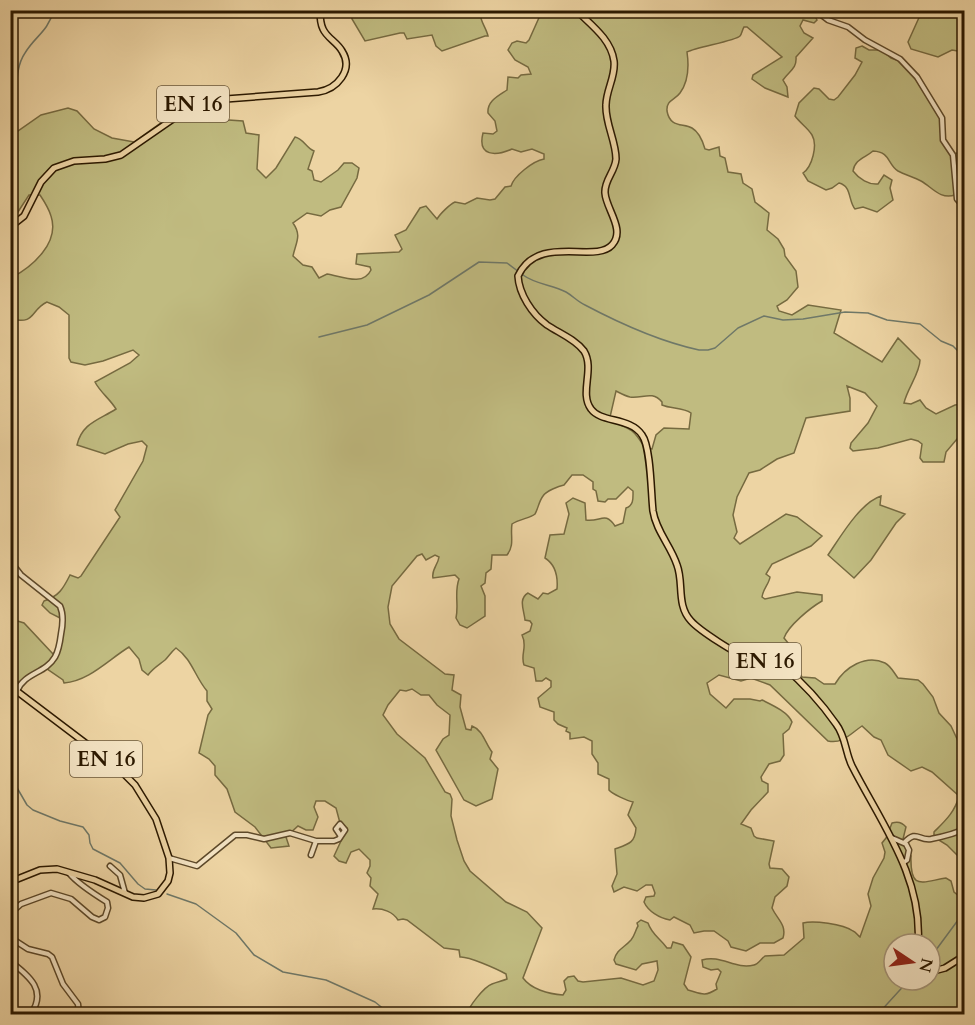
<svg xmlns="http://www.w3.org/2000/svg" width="975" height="1025" viewBox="0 0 975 1025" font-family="Cardo,serif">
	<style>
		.green { fill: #c0bb80; stroke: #766a40; stroke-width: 1.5; fill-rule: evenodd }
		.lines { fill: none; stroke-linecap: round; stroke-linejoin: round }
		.stream { stroke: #6f7868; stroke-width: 1.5 }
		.minor-casing { stroke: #5c4829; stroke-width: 7 }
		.major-casing { stroke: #2c1900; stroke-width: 8 }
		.minor { stroke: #f3e3c3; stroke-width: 4 }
		.major { stroke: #edd4a3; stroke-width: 5 }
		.labels { text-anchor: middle; stroke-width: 5; stroke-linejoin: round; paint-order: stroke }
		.shield { fill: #f3e3c3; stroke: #68563a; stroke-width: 1.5 }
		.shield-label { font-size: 21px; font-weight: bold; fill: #2c1900 }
	</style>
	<rect width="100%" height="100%" fill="#edd4a3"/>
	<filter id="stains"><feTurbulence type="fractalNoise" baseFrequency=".00333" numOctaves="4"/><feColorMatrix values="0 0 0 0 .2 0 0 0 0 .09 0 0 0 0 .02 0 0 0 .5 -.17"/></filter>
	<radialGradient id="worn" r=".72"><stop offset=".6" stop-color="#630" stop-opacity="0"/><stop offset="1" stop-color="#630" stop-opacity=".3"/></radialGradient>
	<!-- green -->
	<path class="green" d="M351 11H480C479 20 486 27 488 36H485L442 51 436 46 432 35 407 39 404 33H400L365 41 352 19Z
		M542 11 812 10 817 20 814 23 803 20 800 26 804 33 813 38 796 57C797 69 789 71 783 80L787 87 788 97 765 88 752 79 753 75 782 57 747 27H744C742 30 742 34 740 36 735 41 697 47 687 52 689 66 689 81 680 93 675 100 666 100 667 111 670 128 683 123 692 128 699 132 703 142 705 149L709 150 719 147 720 156 725 158 728 172 741 174 743 183 752 189 755 202 769 213 767 230 778 239 784 249 785 256 796 271 798 287 787 300 777 306 779 311 792 315 808 305 841 310 834 333 882 362 898 338 920 360C920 373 907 389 904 403L911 404 920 400 926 408 936 414 955 405 964 404V439H957L946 452 944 462H923L920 458 922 444 918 441 911 439 878 448 853 451 850 448 851 443 868 423 877 406 865 393 847 386 850 398V411L806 418 794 453 777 459 760 470 749 473 737 497 733 515 737 532 734 538 740 544 786 514 797 517 822 536 811 546 772 564 766 574 770 577C769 584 763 589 762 597L765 599 797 592 822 595V601C810 608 788 626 784 638L793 649V663L802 677 815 678 824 684H835C845 667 866 654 885 663 891 666 894 673 898 678L918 680 923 684 933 697 939 713 951 726 958 741 964 744V857H959L947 845 934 837V832C945 821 955 812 959 796L932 772 922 767 911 771 888 755 881 740 874 737 862 726C850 734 843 744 828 741L770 685 751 678 741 681 719 675 707 683 710 694 726 708 734 699H750L760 701 762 700C772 705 788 712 792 722L789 729 783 734 784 755 780 761 769 764 761 777 762 781 768 784V792L751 810 741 824 751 828 754 836 757 838 774 841 769 864 770 868 782 869 789 877 787 886 775 897 772 908C777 919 787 925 783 938L774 943H760L746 951 731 947 728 941 714 931H704L694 933 690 925 674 917 670 920C659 918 648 911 644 902L646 897 654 896 655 893 652 885H646L637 891 624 887 614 892 612 886 617 874 615 849C629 844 635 843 636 828L628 815 633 802C628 801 612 794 609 790 609 789 609 780 609 779L598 774V763L592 754V741L584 737 570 739V733L566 731 567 728 558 724 554 720V712L540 707 538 698 551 687V681L546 678 542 681H536L534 668 524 665C520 654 528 647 522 635L530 631 532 624 530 621 525 620C524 610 518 599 528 593L538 599 543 593 548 594 557 589C558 577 556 565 545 558L550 535 564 534 569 514 566 503 573 498 585 503 586 520C601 522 605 511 615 526L623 523 626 508C634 505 633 498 633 491L628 487 616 499H608L605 502 598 501 596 491 593 489V482L583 475H572L564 485C559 486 546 491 543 496 539 501 538 509 535 514 531 518 519 519 512 524 510 535 515 545 507 555H492L491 569 486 573 485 583 481 586 485 596V616L467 628 460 625 456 618C459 605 454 592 459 579L455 575 433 578C431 570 438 565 439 557L435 555 426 560 422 554 417 556 392 586 388 607 390 624 399 639 445 674 454 675 452 690 461 695 460 707 466 729 471 730 472 726C483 730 485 743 492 752L490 759 498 769 492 799 476 806 464 800 436 750 443 739 449 735 450 715 437 705 429 695H421L412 689 406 691 400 690 388 705 383 715 397 734 425 758 445 792 450 794 452 799 451 816 457 840 464 861 470 871 506 902 527 912 542 928 523 978C531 989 548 994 563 995L566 990 564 981 568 977 574 976 578 981 583 982 621 978 643 985 654 981 658 970 657 961 642 964 636 970 616 964 614 960C617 949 624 948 631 940 635 935 635 931 638 926L637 923 641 920 648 923C652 935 660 938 667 948H671L673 942 683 945 691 957 684 984 688 990C702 994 704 997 717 989L716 984 721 972 718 969 711 970 703 967 702 960C721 954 735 970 754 965 758 964 761 959 765 956L784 955 804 938 803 923C813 920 843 924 853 931 856 932 858 936 860 937L871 906 868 894 873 878 884 858 885 852 882 843 886 838 892 823C898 821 902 822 906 827L902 843 911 856C910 891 921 882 946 878L951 881 954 892 964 900V1014H467C469 1006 484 987 492 984 497 982 502 981 507 979L506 974C497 969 468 956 460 957L459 950 444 948 407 920 403 919 398 920C393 912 383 908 373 909L378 894 370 886 371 878 367 873 370 866V860L359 849 351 852 346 863 339 861 334 856 347 828 340 823 336 808 325 801H316L314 807 318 817 313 830H306L298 826 286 837 289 846 271 848 255 827 235 812 227 789 215 775V766L209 759 199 753 208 715 212 709 207 701V691C195 677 192 659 176 648 171 652 169 656 165 660 159 665 153 668 148 675L142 670 139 659 129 647C108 660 89 681 64 683L63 680 44 667 14 685 11 684V619L24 623 54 655 60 651 64 620 50 613 42 605 44 601C59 596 63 589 70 575L78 578 81 576 120 517 115 510 143 461 147 446 142 441 128 444 105 454 77 445C82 423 99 420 116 409 110 399 100 392 95 382L130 363 139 355 133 350 103 361 85 365 71 362 69 358V315L59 307 47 302C30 310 36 325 11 319V278C32 267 60 243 51 216 49 209 44 201 40 195H29L14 218 11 219V136L41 115 68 108 77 111 94 129 112 138 134 142 186 105 212 95 214 119 243 121 246 133 259 135 257 169 266 178 276 168 295 137C304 139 306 148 314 151L308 169 312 171 314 180 321 182 338 170 344 163H352L359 168 357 178 341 207 330 210 321 216 307 213 293 223C302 236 296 242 293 256L303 265 312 267 319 278 327 274C341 276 363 287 371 270L370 267 356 264 357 254 399 252 402 249 395 235 406 230 420 208 426 206 437 219C440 214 450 204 455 202L465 204 477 198 490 200 495 199 505 187 511 186C514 176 533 161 544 159V154L532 149 521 152 512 149C496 156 477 157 483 133L493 134 497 131 495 121 488 113C487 101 498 96 507 90L508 77 518 78 521 75 531 74 528 67 515 60 508 50 512 43 517 41 526 43 529 40ZM616 391C620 393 625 396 630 397 642 399 652 390 662 402V405C671 409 683 407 691 413L689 429 664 428 656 435 652 449 645 448C641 442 638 436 632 431 624 425 616 425 610 417ZM894 944H930V980H894Z
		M922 11H954L958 15 964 16V52L952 50 938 57 911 49 908 42Z
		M862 46 869 50H882L891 58 905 63 941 118 942 138 954 154 964 151V207L955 195C940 200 932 187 921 181 914 177 905 175 898 171 887 164 891 152 873 151 865 158 855 159 853 171 859 179 869 185 878 184L884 175 892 180 890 188 893 200 877 212 863 207 855 209C848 201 852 186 839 183L832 188 826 190 808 181 803 173C812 167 818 145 812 135 808 128 800 123 795 116L799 103 814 88 819 89 829 99 834 100 838 97 855 75 862 62 855 58 856 48Z
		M881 496 880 505 905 514 896 523 871 560 854 578 828 555C841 536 860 503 881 496Z"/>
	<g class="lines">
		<!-- stream -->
		<path class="stream" d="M10 104 16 99C17 84 16 66 25 53 36 35 47 33 54 10
			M523 275C535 284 552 285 566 292 573 296 578 302 585 305 619 323 662 342 699 350H708L715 348 738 328 764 316 783 320 803 319 845 312 868 313 887 320 920 324 941 341 953 346 964 357
			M319 337 367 325 429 295 479 262 507 263 519 272
			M10 786H16L27 805 33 810 60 821 83 827 89 835 90 843 93 849 120 863 138 884 145 889 156 890
			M167 894 196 904 236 933 254 955 283 972 326 980 375 1002 390 1014
			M930 958 964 912
			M878 1014 909 980"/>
		<!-- minor casing -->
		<g class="minor-casing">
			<path id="minor" d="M815 10 828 20 848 27 865 40 900 59 917 77 942 118 943 140 953 155 957 199 964 207
				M10 561 21 575 60 606C64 615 63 624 61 634 60 642 59 650 55 657 45 674 25 672 17 691L10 694
				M892 838 906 844 909 850 907 860 903 863
				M904 843C917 829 918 841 931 839 941 837 955 834 964 829
				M311 855 316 841
				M169 858 197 866 235 835H247L264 839 290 833 316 841H334L339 839 345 830 340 824 336 829 340 835
				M110 866 120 875 125 893
				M11 938 28 949 48 954 52 957 63 984 78 1004 79 1014
				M10 940 12 912 21 904 51 893 71 899 92 917 99 920 105 917 108 908 107 902C94 894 78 884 69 873
				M10 961C30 977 47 990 31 1014"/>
		</g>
		<!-- major casing -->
		<g class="major-casing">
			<path id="major" d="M576 10C591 25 611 39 614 61 616 76 606 90 606 105 605 123 616 141 616 159 615 172 604 180 605 193 606 209 626 230 612 245 595 264 538 233 518 276 519 294 532 314 547 325 559 333 575 339 584 351 595 369 579 393 591 409 601 423 630 417 642 435 651 447 651 494 653 511 656 531 671 546 677 565 684 583 676 605 691 621 700 631 736 654 748 658 760 662 772 660 783 666 802 682 822 704 836 724 846 737 845 752 852 766 881 823 923 877 918 944
				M10 227 24 216 41 182 54 168 74 161 105 159 121 155 199 101 318 92C337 89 354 70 342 51 337 42 327 38 323 29 320 23 320 17 320 10
				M10 686 117 767 135 785 156 819 169 858 170 873 168 881 158 894 144 898 133 897 95 880 57 869 40 870 10 882
				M930 972 945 968 964 956"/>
		</g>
		<!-- minor -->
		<use href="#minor" class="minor"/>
		<!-- major -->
		<use href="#major" class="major"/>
	</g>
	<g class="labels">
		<!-- shield labels -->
		<g class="shield">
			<rect x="157" y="86" width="72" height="36" rx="4.5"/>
			<rect x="729" y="643" width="72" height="36" rx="4.5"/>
			<rect x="70" y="741" width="72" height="36" rx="4.5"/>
		</g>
		<g class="shield-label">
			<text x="193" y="111">EN 16</text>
			<text x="765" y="668">EN 16</text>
			<text x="106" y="766">EN 16</text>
		</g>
	</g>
	<!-- margin -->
	<rect width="975" height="1025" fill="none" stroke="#edd4a3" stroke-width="36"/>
	<rect x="12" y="12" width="951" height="1001" fill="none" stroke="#2c1900" stroke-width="3"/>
	<rect x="18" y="18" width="939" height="989" fill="none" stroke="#2c1900" stroke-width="1.5"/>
	<!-- north arrow -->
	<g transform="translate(912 962) rotate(103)"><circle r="28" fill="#f3e3c3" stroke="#a39275" stroke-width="1.5"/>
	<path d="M0-4.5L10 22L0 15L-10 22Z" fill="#8f2418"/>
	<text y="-9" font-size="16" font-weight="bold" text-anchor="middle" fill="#2c1900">N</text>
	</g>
	<rect width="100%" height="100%" filter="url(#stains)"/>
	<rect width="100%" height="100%" fill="url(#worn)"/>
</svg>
